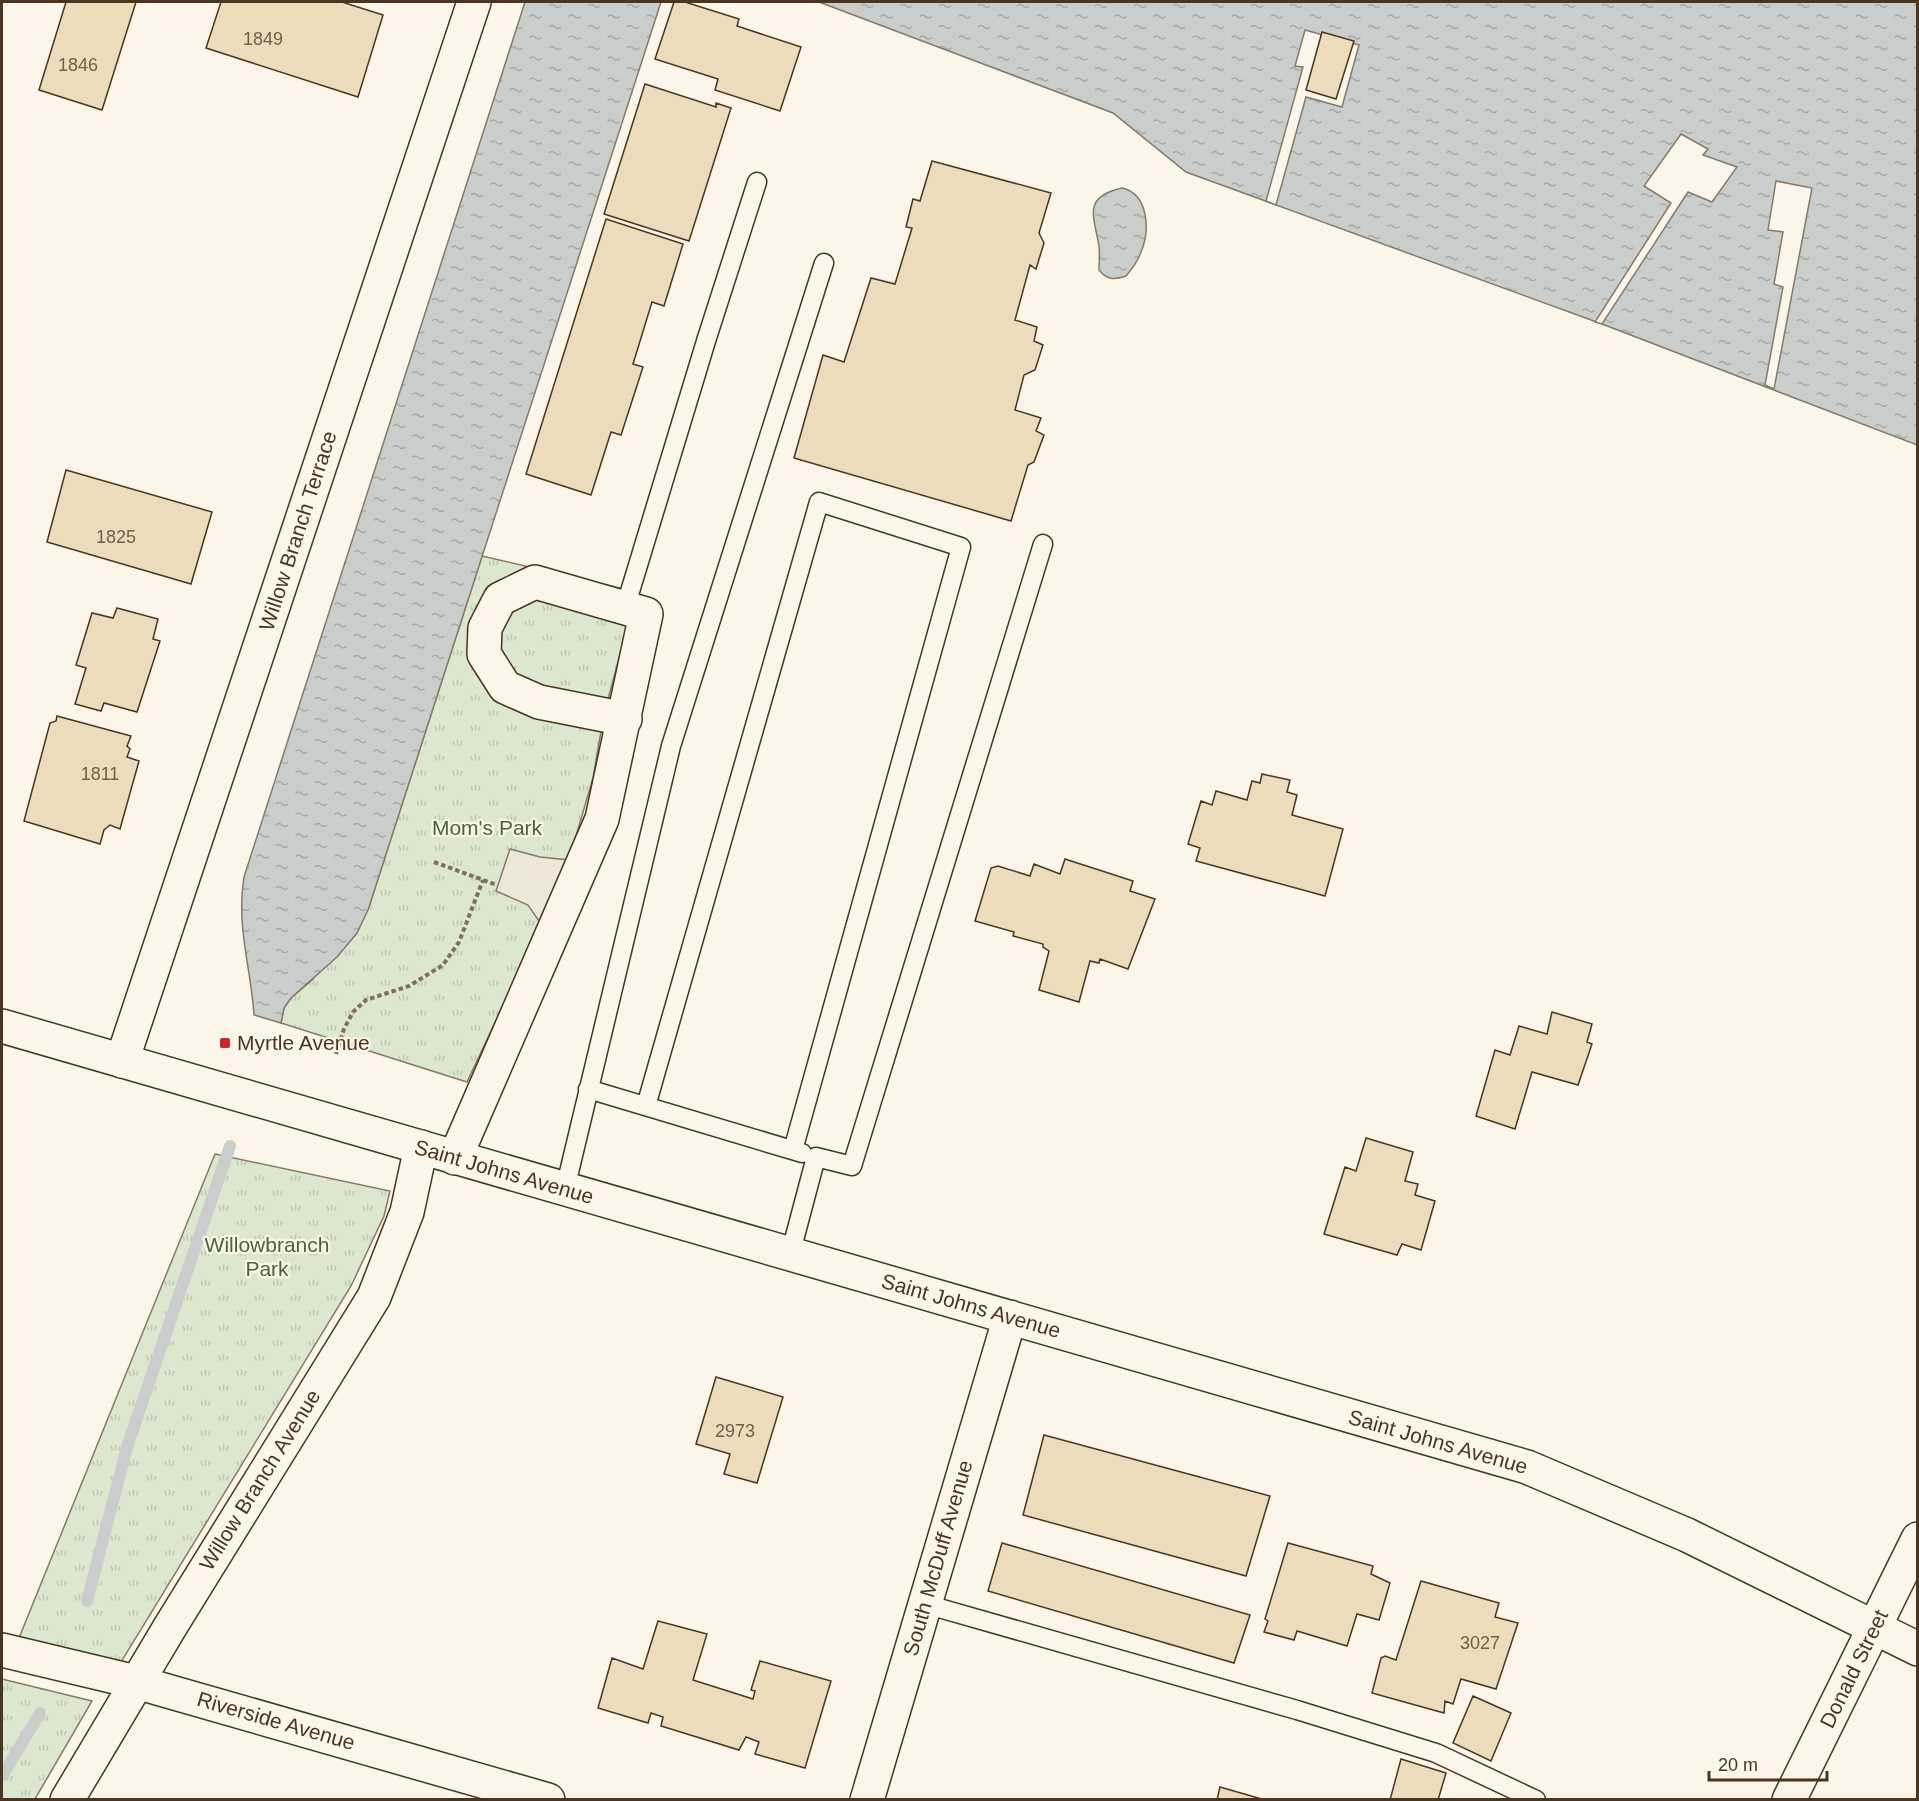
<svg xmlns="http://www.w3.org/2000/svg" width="1919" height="1801" viewBox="0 0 1919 1801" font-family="Arial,sans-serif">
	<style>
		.park { fill: url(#park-tufts); stroke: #887966; stroke-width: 1.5 }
		.parking { fill: #ede7d9; stroke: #887966; stroke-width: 1.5 }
		.water { fill: url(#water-ripples); stroke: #887966; stroke-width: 1.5 }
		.pier { fill: #fbf6e9; stroke: #887966; stroke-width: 1.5 }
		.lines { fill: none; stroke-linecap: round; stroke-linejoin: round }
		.stream { stroke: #c9cecd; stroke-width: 12 }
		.building { fill: #ecdcbc; stroke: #4a3520; stroke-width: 1.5 }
		.lane-casing { stroke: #4a3520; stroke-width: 21 }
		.street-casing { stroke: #4a3520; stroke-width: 36 }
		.secondary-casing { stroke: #4a3520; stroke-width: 36 }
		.path { stroke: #7f6f5c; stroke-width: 4; stroke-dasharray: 4.5 3; stroke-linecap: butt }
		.lane { stroke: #fbf6e9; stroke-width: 18 }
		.street { stroke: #fbf6e9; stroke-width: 33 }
		.secondary { stroke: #fbf6e9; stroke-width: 33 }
		.poi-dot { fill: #c62828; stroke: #fbf6e9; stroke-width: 2 }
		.labels { text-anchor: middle; stroke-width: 4.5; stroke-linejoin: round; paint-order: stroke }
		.number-label { font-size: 18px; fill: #725f47 }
		.street-label { font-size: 21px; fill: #4a3520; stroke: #fbf6e9 }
		.park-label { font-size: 21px; fill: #436837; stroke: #fbf6e9 }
		.poi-label { font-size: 21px; fill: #4a3520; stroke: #fbf6e9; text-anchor: start }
	</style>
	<defs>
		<pattern id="park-tufts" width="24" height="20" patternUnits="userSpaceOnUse" patternTransform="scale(1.5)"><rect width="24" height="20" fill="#dce7d0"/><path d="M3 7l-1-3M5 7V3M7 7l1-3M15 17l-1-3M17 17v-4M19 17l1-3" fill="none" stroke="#bec7b2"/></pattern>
		<pattern id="water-ripples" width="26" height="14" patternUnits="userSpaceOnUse" patternTransform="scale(1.5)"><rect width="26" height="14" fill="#c9cecd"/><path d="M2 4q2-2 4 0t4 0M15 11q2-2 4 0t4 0" fill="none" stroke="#a5a8a6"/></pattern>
	</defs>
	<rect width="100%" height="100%" fill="#fbf6e9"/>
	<!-- park -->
	<path class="park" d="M482 556 637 592 604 714 593 778 569 860 525 959 467 1082 281 1023 284 1008 291 998 312 980 368 910Z
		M215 1154 390 1191 384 1216 351 1286 118 1667 17 1643Z
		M2 1679 92 1701 35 1799H2Z"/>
	<!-- parking -->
	<path class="parking" d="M510 849 540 857 569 860 541 924 528 905 496 891Z"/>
	<!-- water -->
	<path class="water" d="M525 2H661L368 910 357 933 337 957 291 998 284 1008 281 1023 254 1015C251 968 236 926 244 877Z
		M819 2H1917V445L1602 324 1186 172 1113 113Z
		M1122 188C1149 194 1150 231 1141 252 1138 261 1132 269 1126 276 1114 280 1107 280 1099 270 1099 262 1100 254 1099 246 1094 216 1082 197 1122 188Z"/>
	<!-- pier -->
	<path class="pier" d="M1305 30 1359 45 1342 107 1306 97 1276 205 1266 201 1303 67 1295 66Z
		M1681 134 1708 149 1703 155 1737 167 1712 202 1688 192 1602 324 1595 322 1671 203 1644 186Z
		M1776 181 1812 188 1774 389 1765 385 1783 287 1774 284 1783 232 1768 230Z"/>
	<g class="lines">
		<!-- stream -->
		<path class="stream" d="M87 1601 128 1444 230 1146
			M2 1776 40 1713"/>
	</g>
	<!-- building -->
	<path class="building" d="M66 2H136L102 110 39 90Z
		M221 2H342L383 15 358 97 206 48Z
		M674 2H685L739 19 737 26 801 47 780 111 715 90 718 79 655 59Z
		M1322 32 1354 41 1336 99 1306 90Z
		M645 84 716 107V103L731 108 689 241 604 214Z
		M932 161 1051 193 1039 233 1044 243 1036 269 1030 265 1015 320 1037 327 1034 341 1043 345 1035 370 1024 375 1015 410 1041 418 1036 431 1044 435 1034 462 1028 465 1011 521 794 458 823 355 844 362 871 278 895 284 912 228 906 227 913 199 920 201Z
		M606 219 683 244 664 306 652 302 633 364 643 367 621 435 611 432 591 495 526 474Z
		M66 470 212 512 191 584 47 542Z
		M117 608 158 619 153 639 160 641 137 712 104 703 101 711 75 704 86 668 76 665 92 613 113 618Z
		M57 716 131 736 127 746 130 749 127 757 139 761 120 829 110 825 104 830 100 844 24 821 50 723 56 721Z
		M1262 774 1290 780 1287 792 1297 795 1292 815 1343 829 1325 896 1196 861 1200 848 1188 844 1201 801 1212 805 1216 791 1247 800 1252 781 1260 783Z
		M1065 859 1133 881 1130 891 1155 899 1128 969 1100 959 1099 963 1090 961 1079 1002 1039 990 1049 951 1043 947V944L1013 936 1014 932 975 921 991 868 998 866 1030 876 1034 864 1060 874Z
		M1552 1012 1592 1024 1587 1042 1592 1044 1578 1085 1532 1072 1515 1129 1476 1116 1495 1050 1510 1055 1519 1026 1547 1034Z
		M1366 1138 1413 1152 1405 1181 1418 1184 1415 1195 1435 1201 1421 1250 1402 1244 1397 1255 1324 1234 1345 1167 1356 1171Z
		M716 1377 783 1397 757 1483 724 1474 730 1454 696 1444Z
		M1044 1435 1270 1496 1246 1576 1023 1515Z
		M1002 1543 1250 1615 1234 1663 988 1591Z
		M1288 1543 1373 1566 1371 1574 1390 1583 1379 1620 1357 1614 1347 1646 1297 1631 1294 1640 1264 1632 1268 1621 1265 1619Z
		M1421 1581 1499 1603 1495 1617 1518 1623 1496 1689 1461 1679 1453 1704 1445 1701 1444 1713 1372 1693 1381 1658 1385 1656 1396 1660Z
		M658 1621 707 1634 693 1680 753 1699 755 1691 751 1690 760 1661 831 1681 805 1768 755 1754 759 1742 746 1737 739 1750 661 1726 663 1717 651 1713 648 1723 598 1708 612 1658 643 1669Z
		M1473 1696 1511 1713 1491 1761 1453 1743Z
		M1401 1759 1446 1773 1438 1800H1390Z
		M1220 1787 1265 1800H1217Z"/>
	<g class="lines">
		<!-- lane casing -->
		<g class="lane-casing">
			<path id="lane" d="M625 608 706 341 757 182
				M588 1089 802 1153
				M646 1106 819 502 961 547 793 1150
				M565 1189 671 746 824 263
				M790 1255 816 1157 852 1166 1043 544
				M925 1604 1297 1710 1436 1753 1536 1800"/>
		</g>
		<!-- street casing -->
		<g class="street-casing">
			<path id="street" d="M122 1061 474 2
				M455 1158 602 819 646 614 535 582 500 599 485 628 484 654 505 687 539 702 625 719
				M2 1650 136 1682 548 1800
				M67 1800 170 1627 374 1297 407 1212 421 1147
				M1789 1800 1918 1539"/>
		</g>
		<!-- secondary casing -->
		<g class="secondary-casing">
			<path id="secondary" d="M2 1026 1527 1467 1687 1535 1918 1649
				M867 1800 1010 1317"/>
		</g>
		<!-- path -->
		<path class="path" d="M434 862 497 885
			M336 1054 344 1029 353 1012 366 1000 409 986 443 965 459 942 483 880"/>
		<!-- lane -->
		<use href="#lane" class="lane"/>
		<!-- street -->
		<use href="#street" class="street"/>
		<!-- secondary -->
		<use href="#secondary" class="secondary"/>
	</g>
	<!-- markers -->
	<rect class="poi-dot" x="219" y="1037" width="12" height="12" rx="3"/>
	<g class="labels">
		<!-- number labels -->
		<g class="number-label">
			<text x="263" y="45">1849</text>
			<text x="78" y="71">1846</text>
			<text x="116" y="543">1825</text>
			<text x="100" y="780">1811</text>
			<text x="735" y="1437">2973</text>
			<text x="1480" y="1649">3027</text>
		</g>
		<!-- street labels -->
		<g class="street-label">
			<text transform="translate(298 531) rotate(-72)" y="7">Willow Branch Terrace</text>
			<text transform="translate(504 1172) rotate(16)" y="7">Saint Johns Avenue</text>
			<text transform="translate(971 1306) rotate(16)" y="7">Saint Johns Avenue</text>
			<text transform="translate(1438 1442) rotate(16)" y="7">Saint Johns Avenue</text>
			<text transform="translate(260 1480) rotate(-58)" y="7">Willow Branch Avenue</text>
			<text transform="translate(938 1558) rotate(-74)" y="7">South McDuff Avenue</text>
			<text transform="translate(1854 1669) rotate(-64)" y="7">Donald Street</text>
			<text transform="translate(276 1721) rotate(16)" y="7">Riverside Avenue</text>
		</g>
		<!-- park labels -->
		<g class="park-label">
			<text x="487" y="835">Mom's Park</text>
			<text x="267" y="1252">Willowbranch<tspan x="267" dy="24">Park</tspan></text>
		</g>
		<!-- poi labels -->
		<g class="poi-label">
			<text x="237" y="1050">Myrtle Avenue</text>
		</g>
	</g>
	<!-- border -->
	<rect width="1919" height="1801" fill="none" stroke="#4a3520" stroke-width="6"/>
	<!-- scale -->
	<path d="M1709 1771v9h118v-9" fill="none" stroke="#4a3520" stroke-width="3"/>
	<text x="1718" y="1771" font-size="18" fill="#4a3520" stroke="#fbf6e9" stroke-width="4.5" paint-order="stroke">20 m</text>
</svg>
